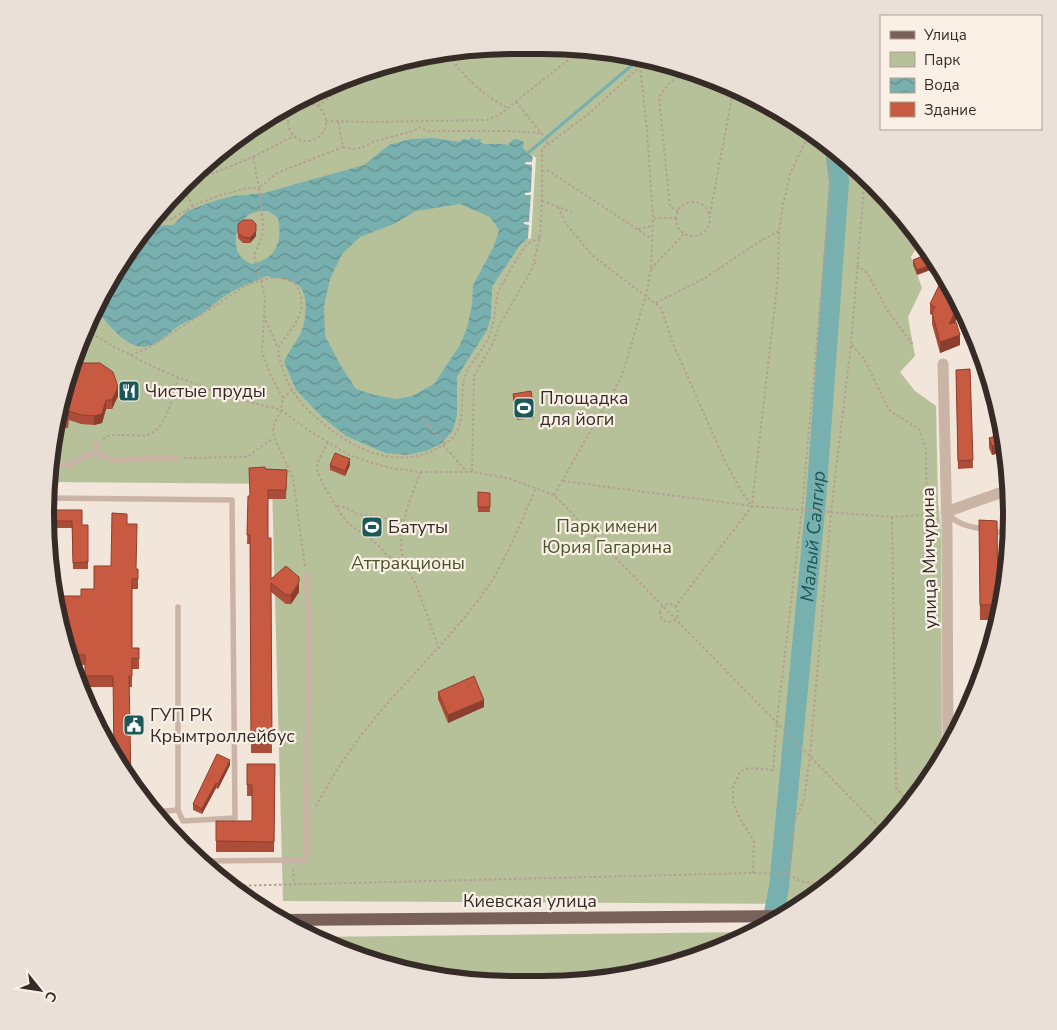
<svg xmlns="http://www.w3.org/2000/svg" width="1057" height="1030" viewBox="0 0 1057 1030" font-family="'Nunito Sans',sans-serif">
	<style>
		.green { fill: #b6c19a }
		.water { fill: url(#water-waves); fill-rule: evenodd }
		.pier { fill: #f2e5da }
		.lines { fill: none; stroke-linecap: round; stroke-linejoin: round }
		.stream { stroke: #78b0af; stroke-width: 3 }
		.river { stroke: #78b0af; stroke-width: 20 }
		.path { stroke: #b69e90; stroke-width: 2; stroke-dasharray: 2.5 2.5; stroke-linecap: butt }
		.lane { stroke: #cab4a6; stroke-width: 5.5 }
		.street { stroke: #cab4a6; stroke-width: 11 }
		.primary { stroke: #786158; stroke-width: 12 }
		.wall { fill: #ac4d39 }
		.shaded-wall { fill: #8c3f2e }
		.building { fill: #c85a42; stroke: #8c3f2e }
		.labels { text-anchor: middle; stroke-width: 4.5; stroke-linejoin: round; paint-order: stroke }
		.poi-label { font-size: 18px; fill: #362b27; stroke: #faf0e6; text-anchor: start }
		.park-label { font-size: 18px; fill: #48552a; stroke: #faf0e6 }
		.street-label { font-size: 18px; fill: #362b27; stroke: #faf0e6 }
		.water-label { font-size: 19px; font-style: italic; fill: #1c5858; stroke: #faf0e6 }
		.rim { fill: none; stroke: #362b27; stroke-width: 6 }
	</style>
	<defs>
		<pattern id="water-waves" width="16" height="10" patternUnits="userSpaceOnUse" patternTransform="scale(1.25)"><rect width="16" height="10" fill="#78b0af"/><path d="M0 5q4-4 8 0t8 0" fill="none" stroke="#638f8e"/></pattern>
	</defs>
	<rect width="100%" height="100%" fill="#f2e5da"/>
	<!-- green -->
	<path class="green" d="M515 45 604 49 693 70 777 108 852 162 915 229 925 245 916 248 911 257 922 288 908 317 915 356 900 372 915 391 936 406 938 502 941 530 942 759 895 825 828 888 802 904 283 901 272 484 50 482 54 424 81 335 124 254 182 183 254 124 335 81 423 54Z
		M758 932 750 937 663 969 572 984 454 981 364 960 313 937Z"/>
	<!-- water -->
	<path class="water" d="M472 137 475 140 481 139 480 142 484 144H505L507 146 512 140 517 139 524 142 523 148 533 158 528 238 520 245 492 287 491 317 487 330 457 377V415L453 430 442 443 426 451 406 455 385 453 346 436 321 416 296 390 284 362C288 352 294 345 300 335 306 324 310 292 297 284 289 279 276 278 267 276 253 282 237 288 225 296 215 302 207 311 197 317 192 320 185 322 180 325 169 332 161 343 148 346 129 352 103 321 96 306L124 254 147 226 173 225 187 211 217 200 233 196 264 193 364 165 389 145 411 139 433 138 461 142 462 139 469 140ZM460 204 490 217 499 230 494 246 473 285 472 305 467 328 460 345 434 384 412 396 397 399 374 395 356 389 341 366 325 336 324 306 330 279 342 254 360 237 394 224 416 211ZM268 211 278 218C283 241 276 260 251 264 248 262 244 260 241 257 230 243 237 220 252 213 257 211 263 211 268 211Z"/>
	<!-- pier -->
	<path class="pier" d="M533 155 536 158 531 238 528 239 529 225 524 224V222H529L531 195H525V193L531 192 532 165 525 164 526 162H532Z"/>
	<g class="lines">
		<!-- stream -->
		<path class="stream" d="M528 153 638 60"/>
		<!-- river -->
		<path class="river" id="s1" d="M772 923 779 887 816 500 839 182 835 149"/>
		<!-- path -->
		<path class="path" d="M579 51 582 55
			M446 52C466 78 478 92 508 108
			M602 52 606 50
			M516 102 547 140V143
			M288 122a19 19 0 1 1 38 0a19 19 0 1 1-38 0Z
			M290 105 292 111
			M318 106 334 94 349 77
			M326 121 371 122 487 120 499 115 583 48
			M343 147 352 149 360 148 375 141 414 131 420 127 427 131H510L541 133
			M542 171H549L652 239
			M183 186 193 207
			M179 187 253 157 294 136
			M542 201 572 212
			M676 219a17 17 0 1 1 34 0a17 17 0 1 1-34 0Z
			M558 207 566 224 592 255 661 308 673 344 724 459 741 491 752 506
			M678 211 670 207 659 97C669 83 674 74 692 75 698 75 703 75 709 77
			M710 214 732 97 728 90 718 81
			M654 218H677
			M150 222 171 219 197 204 218 196 247 188H259L253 157
			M638 229 652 226
			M534 263H539
			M857 265 868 274 887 310 913 345
			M651 269 685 233
			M656 303 705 278 760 241 779 231
			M264 316 278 348
			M86 325 94 335 116 348 158 369 223 395 281 410 308 430 349 455 360 459 390 468 421 472H472L508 478 554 495 886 834
			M852 345 864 359 889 410 919 429 926 450 927 515
			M131 355 146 349C169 335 192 320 215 306 229 296 245 284 262 280 272 277 291 276 297 287 311 312 290 329 278 348 282 381 298 404 324 424 354 449 393 468 432 451 440 447 452 441 456 433 465 417 460 397 464 380 467 366 480 354 487 341 495 326 494 309 498 293 499 288 523 248 527 244 530 242 536 240 540 237
			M283 398 292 390
			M423 420 445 443
			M103 439C109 434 117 435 125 435 133 435 144 437 152 433 167 425 174 393 178 378
			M328 442 317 463V470L324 486 340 513 349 524 376 543 387 555 404 563
			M443 445 467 472
			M184 458 247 457 273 438
			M472 471 474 376 493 343 499 326 532 269 540 237 542 201V149L592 111 648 59
			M421 472C410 498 395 534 404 563 406 570 412 576 415 583 424 604 431 627 439 649
			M563 481 752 506 892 517 936 514
			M554 495 622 376 646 295 651 269 653 218 647 131 639 57
			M337 506 345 507 357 514 404 521
			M892 517 896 788 910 804
			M305 566 293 479 274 437 273 427 281 410 283 398 271 376 262 352 265 298 261 280 254 256 262 237 263 225 259 191V188L277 173 343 147 338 120
			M660 613a9 9 0 1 1 18 0a9 9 0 1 1-18 0Z
			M675 607 752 506 778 277 779 231 783 205 790 174 804 144 814 134
			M316 806C327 787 338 766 352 748 392 691 447 645 487 588 506 560 522 519 536 488
			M293 869 294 884
			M753 873 754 841 739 817 733 802V788L740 771 750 768 773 770 777 721 802 509 831 182 828 144
			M789 874 794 823 804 800 810 756 831 512 851 344 865 175
			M229 886 753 873 789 874 800 881 830 886
			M740 940 742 933H755
			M475 976V982
			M435 977 633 974
			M573 984 576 975"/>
		<!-- lane -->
		<path class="lane" d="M96 453 97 444
			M51 467 72 464 86 456 96 453 114 460 177 458
			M1004 491 1010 510
			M49 498 232 500 235 818 183 821 178 810
			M949 515C964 531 990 527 1009 535
			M1007 582 1009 549
			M948 720 962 721
			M152 812 178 810V607
			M198 861 306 860 309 617 306 574"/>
		<!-- street -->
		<path class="street" d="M943 364 947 530 948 751
			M946 512 1011 489"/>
		<!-- primary -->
		<path class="primary" d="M278 920 783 916"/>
	</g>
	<!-- wall -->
	<path class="wall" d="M238 224 256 236 250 243H243L238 238Z
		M930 253 917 275 913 265V260Z
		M930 304 963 306 955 322 960 345 940 353 932 324V315L930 314Z
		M980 356 996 394 1001 423 996 425 989 409V399L994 398 980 366Z
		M970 369 973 468 958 469 956 370Z
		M70 370 71 373 118 396 112 409H106L102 423 94 425 81 424 69 420 68 428 55 429V421Z
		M513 394 534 413V418L517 420 513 399Z
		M1003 434 1005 451 992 455 989 448V438Z
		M330 465H350L345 476 330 470Z
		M265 469 287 470 286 499H268V538L271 579 299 592 291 604H286L271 592 272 753H251L250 544H247L248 496H250Z
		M490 493V512H478V507Z
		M52 510 82 525H88V569H73L72 528H52Z
		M979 520 997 521 998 620H980Z
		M127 524 136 569H138V589H132V648H139V669H132V687H85V665H72L61 636 81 596 94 589 111 566Z
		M438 692 484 707 448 723 438 699Z
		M247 764H275L274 852H216V821H252V796H247Z
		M230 765 218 789 216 788 202 814 193 810V804Z"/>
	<!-- shaded-wall -->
	<path class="shaded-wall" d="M256 231V236L250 243V238Z
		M936 263 939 267 917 275V270Z
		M960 302 963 306 949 334V324Z
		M960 335V345L940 353V342Z
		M118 387V396L112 409V400Z
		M106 400V409L102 423 94 425V416Z
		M1000 415 1001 423 996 425V416Z
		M1004 442 1005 451 992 455V446Z
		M350 459V465L345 476V471Z
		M299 582V592L291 604V595Z
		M484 700V707L448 723V715Z
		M230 760V765L218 789V784Z
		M216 783V788L202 814V809Z"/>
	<!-- building -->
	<path class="building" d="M243 220H252L256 224V231L250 238 243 237 238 233V224Z
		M930 253 936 263 917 270 913 260Z
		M943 277 946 279 960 302 949 324 956 322 960 335 940 342 932 313 935 307 930 304Z
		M980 356H982L996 395Z
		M83 363H100L113 372 118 387 112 400H106L102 414 94 416 81 415 69 411 68 419 55 420 70 370 71 373Z
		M970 369 973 460 958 461 956 370Z
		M531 391 534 413 517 415 513 394Z
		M997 397 1000 415 996 416 989 399Z
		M1003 434 1004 442 992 446 989 438Z
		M335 453 350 459 345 471 330 465Z
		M265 467V469L287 470 286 490H268V538H271V579L286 566 299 577V582L291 595H286L271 583 272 744H251L250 535H247L248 496H250L249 468Z
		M478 492 490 493V507H478Z
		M52 510H82V525H88V562L73 563 72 521H52Z
		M112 513 127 514V524H137L136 569H138V579H132V648H139V659L132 658V676H129L131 783 114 756 113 676H85V655L68 654 61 636 54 596H81V589H94V566H111Z
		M979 520 997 521 998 605H980Z
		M49 566H51V579Z
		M474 676 484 700 448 715 438 692Z
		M217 754 230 760 218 784 216 783 202 809 193 804Z
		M247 764H275L274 842 216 841V821H252V785H247Z"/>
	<!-- icons -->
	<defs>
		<g id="restaurant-square" transform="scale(1.125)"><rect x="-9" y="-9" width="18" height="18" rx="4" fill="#1c5858" stroke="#faf0e6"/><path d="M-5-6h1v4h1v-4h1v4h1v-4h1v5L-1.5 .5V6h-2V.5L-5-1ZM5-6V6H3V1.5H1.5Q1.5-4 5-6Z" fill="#fff"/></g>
		<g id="stadium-square" transform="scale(1.125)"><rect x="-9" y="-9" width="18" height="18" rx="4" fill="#1c5858" stroke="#faf0e6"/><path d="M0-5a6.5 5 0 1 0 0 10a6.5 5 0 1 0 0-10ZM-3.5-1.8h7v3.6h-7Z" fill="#fff"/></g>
		<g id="civic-square" transform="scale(1.125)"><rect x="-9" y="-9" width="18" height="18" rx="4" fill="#1c5858" stroke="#faf0e6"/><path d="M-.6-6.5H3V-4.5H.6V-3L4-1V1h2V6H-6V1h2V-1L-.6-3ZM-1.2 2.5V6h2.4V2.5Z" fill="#fff"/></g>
	</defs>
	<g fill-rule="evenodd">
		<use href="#restaurant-square" x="129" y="391"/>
		<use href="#stadium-square" x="524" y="408"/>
		<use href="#stadium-square" x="372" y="527"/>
		<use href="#civic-square" x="134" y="725"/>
	</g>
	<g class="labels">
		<!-- poi labels -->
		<g class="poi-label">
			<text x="145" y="397">Чистые пруды</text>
			<text x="540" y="404">Площадка<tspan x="540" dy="21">для йоги</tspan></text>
			<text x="388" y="533">Батуты</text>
			<text x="150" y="721">ГУП РК<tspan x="150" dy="21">Крымтроллейбус</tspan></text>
		</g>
		<!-- park labels -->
		<g class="park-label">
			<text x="607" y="532">Парк имени<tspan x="607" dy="21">Юрия Гагарина</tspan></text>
			<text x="408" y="569">Аттракционы</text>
		</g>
		<!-- street labels -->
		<g class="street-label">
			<text transform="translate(929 558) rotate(-91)" y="6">улица Мичурина</text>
			<text x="530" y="907">Киевская улица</text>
		</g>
		<!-- water labels -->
		<g class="water-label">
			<text dy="7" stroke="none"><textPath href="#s1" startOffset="389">Малый Салгир</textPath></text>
		</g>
	</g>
	<!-- crop -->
	<path d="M0 0H1057V1030H0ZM515 54H542A461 461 0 0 1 1003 515V515A461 461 0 0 1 542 976H515A461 461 0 0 1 54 515V515A461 461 0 0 1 515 54Z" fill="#eae0d7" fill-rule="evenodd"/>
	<path class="rim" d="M515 54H542A461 461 0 0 1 1003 515V515A461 461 0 0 1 542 976H515A461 461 0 0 1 54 515V515A461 461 0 0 1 515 54Z"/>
	<!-- legend -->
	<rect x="880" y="15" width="162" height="115" fill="#faf0e6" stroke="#aca19a"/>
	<rect x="890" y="31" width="25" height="8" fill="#786158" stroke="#aca19a"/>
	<text x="924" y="40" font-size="15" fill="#362b27">Улица</text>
	<rect x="890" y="52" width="25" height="15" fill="#b6c19a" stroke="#aca19a"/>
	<text x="924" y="65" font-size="15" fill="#362b27">Парк</text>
	<rect x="890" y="78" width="25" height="15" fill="url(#water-waves)" stroke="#aca19a"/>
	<text x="924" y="90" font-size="15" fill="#362b27">Вода</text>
	<rect x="890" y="102" width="25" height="15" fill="#c85a42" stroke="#aca19a"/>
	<text x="924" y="115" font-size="15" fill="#362b27">Здание</text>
	<!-- north arrow -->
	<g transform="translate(40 990) rotate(120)" stroke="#faf0e6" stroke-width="4" paint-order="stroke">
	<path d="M0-4L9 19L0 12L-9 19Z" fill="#362b27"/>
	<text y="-8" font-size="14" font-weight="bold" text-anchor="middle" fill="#362b27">С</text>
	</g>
</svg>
